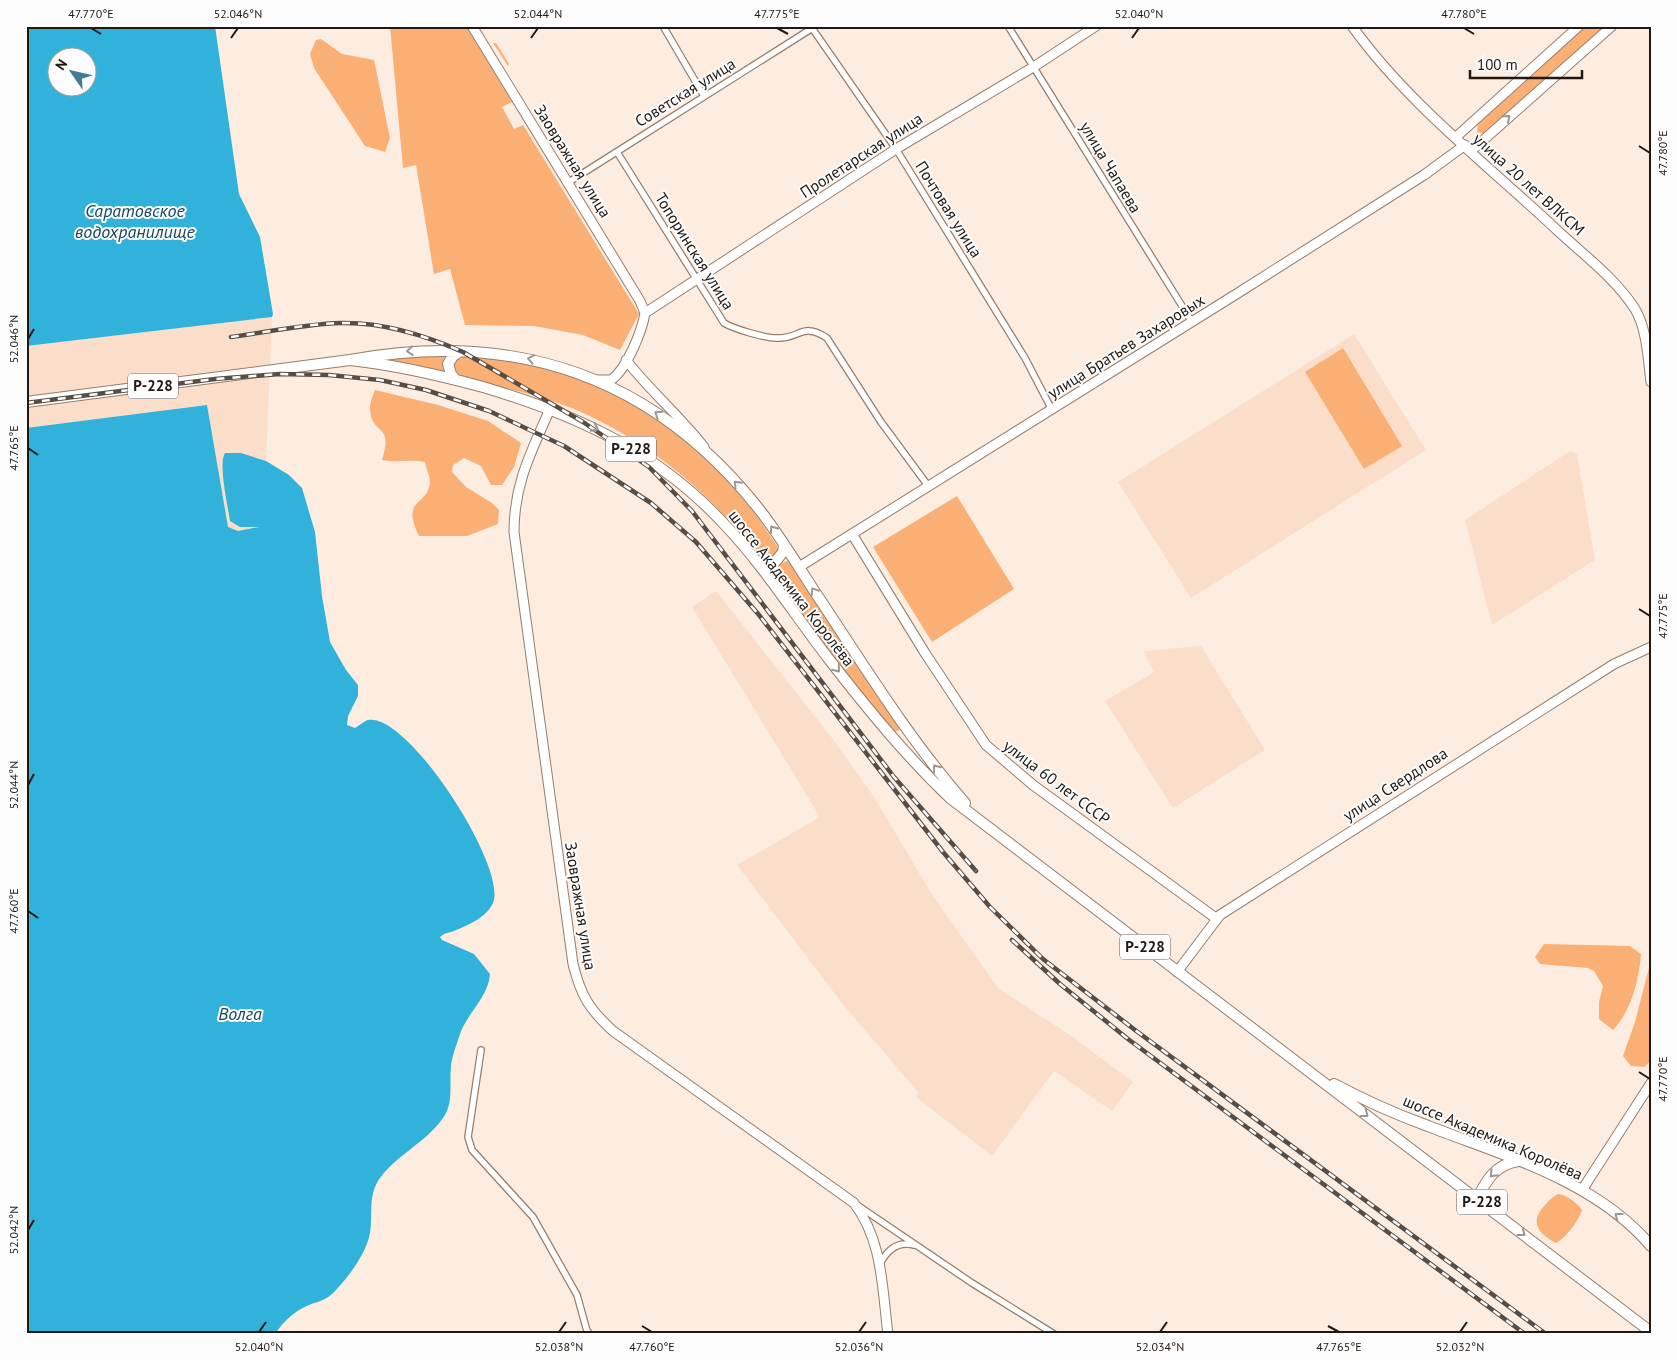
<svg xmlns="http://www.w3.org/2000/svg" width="1677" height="1360" viewBox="0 0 1677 1360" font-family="'PT Sans',sans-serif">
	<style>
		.built { fill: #fadeca }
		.green { fill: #faaf75 }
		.water { fill: #30b2db; fill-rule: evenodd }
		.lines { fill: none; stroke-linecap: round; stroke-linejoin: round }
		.street-casing { stroke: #967d6b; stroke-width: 8 }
		.secondary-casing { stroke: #967d6b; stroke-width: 11 }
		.highway-casing { stroke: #967d6b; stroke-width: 12 }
		.street { stroke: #fff; stroke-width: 5.5 }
		.secondary { stroke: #fff; stroke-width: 9 }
		.highway { stroke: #fff; stroke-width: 10 }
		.rail-casing { stroke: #584d45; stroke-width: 4.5 }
		.rail { stroke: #fdfdfd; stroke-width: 2.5; stroke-dasharray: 8; stroke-linecap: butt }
		.oneway { stroke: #9b9794 }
		.ticks { fill: none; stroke: #211811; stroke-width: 2 }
		.labels { text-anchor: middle; stroke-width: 4; stroke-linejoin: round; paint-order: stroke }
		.shield { fill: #fdfdfd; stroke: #635d58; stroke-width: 1 }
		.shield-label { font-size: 15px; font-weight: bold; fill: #211811 }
		.street-label { font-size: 16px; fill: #211811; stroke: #fdfdfd }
		.water-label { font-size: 18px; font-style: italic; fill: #14485a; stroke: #fdfdfd }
		.neatline { fill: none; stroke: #211811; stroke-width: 2 }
		.ticks-label { font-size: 12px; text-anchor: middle; fill: #211811 }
	</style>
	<rect width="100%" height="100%" fill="#fdece0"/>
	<!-- built -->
	<path class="built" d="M272 317 266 461 252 456H223L228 508 240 527 258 526 257 529 238 531 227 527 207 405 26 428V346Z
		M1354 334 1426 450 1191 598 1118 482Z
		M1570 451 1577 454 1595 560 1492 625 1465 520Z
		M716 591 832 738 874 797 931 893 998 988 1070 1035 1133 1082 1112 1111 1054 1071 992 1156 916 1097 919 1093 845 1007 737 865 820 817 692 607Z
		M1201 646 1265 750 1173 808 1105 701 1154 672 1143 651Z"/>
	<!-- green -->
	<path class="green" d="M390 26H466L512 102 502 107 514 129 523 125 639 314 620 350 583 335 534 326 465 325 450 269 434 274 416 165 403 168Z
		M1585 26H1606L1484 134 1477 132 1478 123Z
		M321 39 342 54 374 60 390 138 385 152 365 146 314 68 310 54 316 40Z
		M493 43H496L509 64 508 66Z
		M1343 348 1402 446 1364 469 1305 372Z
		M445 354 443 372 370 359Z
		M466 356C490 359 517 360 541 366 622 386 690 437 744 499 756 514 766 530 777 546L778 551 772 558 761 556C709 494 656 446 581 412 543 395 501 387 460 378L454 372C451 362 456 359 466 356Z
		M375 390 438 405 488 421 521 443 514 467 502 485H491L481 466 464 458 453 465 452 472 466 487 492 503 499 510 498 524 467 536H419C400 497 428 507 430 482 430 476 426 468 425 462 410 459 396 463 382 460 394 422 372 436 370 410 369 404 373 396 375 390Z
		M957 496 1014 589 932 642 873 547Z
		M789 560 901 729 893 733 763 567 780 564Z
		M1544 944 1630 946 1641 954C1639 981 1631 1011 1613 1030L1599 1019V1002L1603 986 1594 971 1588 968 1540 964 1535 957Z
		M1651 960V1061L1644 1067 1631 1066 1623 1056 1635 1022Z
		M1558 1194C1565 1194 1579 1204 1582 1210 1579 1220 1566 1238 1556 1243 1537 1233 1529 1221 1546 1204 1550 1200 1553 1196 1558 1194Z"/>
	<!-- water -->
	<path class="water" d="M26 26H215L239 194 260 237 273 314 272 317 26 346ZM58 58H88V88H58Z
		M207 405 228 527 238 531 259 527H240L230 521C228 507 218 463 225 453H241L266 461 289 475 302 488 315 532 322 596 330 642 346 670 358 685V696L348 716 347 725 355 728C359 726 364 721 368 720 408 712 508 868 493 903 486 918 468 925 454 931 448 933 444 933 440 937L442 940 474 954 490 974C488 999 466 1013 459 1037 456 1046 452 1057 451 1066 449 1084 454 1103 443 1118 426 1143 395 1155 378 1181 368 1197 373 1216 370 1233 366 1254 349 1276 335 1291 327 1300 319 1301 309 1305 294 1311 284 1321 275 1334H26V428Z"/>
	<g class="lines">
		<!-- street casing -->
		<g class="street-casing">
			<path id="street" d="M663 26 704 96
				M1008 26 1192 322
				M812 28 896 149 1025 358 1052 410
				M617 152 724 323C734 329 765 338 776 338 799 340 802 321 827 338L881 422 929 487
				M569 182 814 27
				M481 1050 468 1137 472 1150 533 1217 577 1295 587 1331 590 1334
				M857 1205 972 1283 1054 1334
				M880 1264C887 1250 898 1241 914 1245"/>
		</g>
		<!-- secondary casing -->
		<g class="secondary-casing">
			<path id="secondary" d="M472 26 640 301 645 313
				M1352 26C1407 103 1489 166 1558 231 1584 255 1616 279 1635 309 1647 329 1648 359 1651 382
				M1456 137 1579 26
				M1471 151 1612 26
				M645 313 896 149 1035 66 1096 26
				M626 360C650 391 680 416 704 447
				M596 380H611C627 369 642 331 645 313
				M550 409C531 452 514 484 514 532L573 964C581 996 589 1009 613 1031L854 1203C883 1241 882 1288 888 1334
				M852 534 925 653 986 745 1033 785 1217 919
				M799 567 1238 293 1424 175 1465 145
				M1177 972 1220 915 1614 664 1651 647
				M1582 1190 1651 1083"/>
		</g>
		<!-- highway casing -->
		<g class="highway-casing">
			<path id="highway" d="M350 360C396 365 439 375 483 387 578 415 658 452 726 526 764 566 794 614 828 658 866 707 905 755 950 798L1651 1332
				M456 380 451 374 448 364 453 356 459 352
				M26 402 350 360C518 329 657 378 762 513 781 538 798 566 815 592 863 664 908 738 965 803
				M755 560 763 563 776 561 783 552 784 545
				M1334 1084C1364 1100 1395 1114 1428 1126 1505 1156 1595 1180 1651 1246
				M1477 1199C1487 1179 1495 1165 1518 1161"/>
		</g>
		<!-- street -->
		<use href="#street" class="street"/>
		<!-- secondary -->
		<use href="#secondary" class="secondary"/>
		<!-- highway -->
		<use href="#highway" class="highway"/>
		<!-- rail casing -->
		<g class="rail-casing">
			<path id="rail" d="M231 337C267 332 305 324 341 323 382 322 427 336 463 352L583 422 649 467 692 511 894 777 976 871
				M26 403 215 379 280 374 329 375 380 380 426 390 489 411 564 446 651 503 696 542 759 615 943 852 990 907 1043 959 1135 1030 1546 1334
				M1012 940 1060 984 1128 1039 1525 1334"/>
		</g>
		<!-- rail -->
		<use href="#rail" class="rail"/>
	</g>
	<!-- one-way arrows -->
	<defs><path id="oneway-chevron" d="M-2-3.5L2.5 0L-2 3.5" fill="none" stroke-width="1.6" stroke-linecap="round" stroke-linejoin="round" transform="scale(1.25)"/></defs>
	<g class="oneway">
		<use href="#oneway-chevron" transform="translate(1507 118) rotate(-41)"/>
		<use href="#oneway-chevron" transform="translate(410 351) rotate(176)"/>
		<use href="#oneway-chevron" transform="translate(531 359) rotate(-169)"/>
		<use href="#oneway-chevron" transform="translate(658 414) rotate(-147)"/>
		<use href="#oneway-chevron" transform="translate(595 428) rotate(27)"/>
		<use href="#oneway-chevron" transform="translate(737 484) rotate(-133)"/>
		<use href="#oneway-chevron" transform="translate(773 529) rotate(-125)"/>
		<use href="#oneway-chevron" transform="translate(814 591) rotate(-123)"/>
		<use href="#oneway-chevron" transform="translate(837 669) rotate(51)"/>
		<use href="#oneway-chevron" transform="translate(936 768) rotate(-128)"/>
		<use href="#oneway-chevron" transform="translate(1365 1114) rotate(37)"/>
		<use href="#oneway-chevron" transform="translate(1493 1174) rotate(133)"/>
		<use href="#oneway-chevron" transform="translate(1618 1216) rotate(-142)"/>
		<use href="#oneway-chevron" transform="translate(1522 1233) rotate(37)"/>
	</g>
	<!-- ticks -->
	<path class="ticks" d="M91 28 101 34M777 28 788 34M1464 28 1474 34M231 38 238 28M531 38 538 28M1132 38 1139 28M1639 146 1650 153M28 339 34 329M28 448 38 455M1639 609 1650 616M28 785 34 774M28 911 38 918M1639 1072 1650 1079M28 1230 34 1220M642 1326 652 1332M1328 1326 1339 1332M259 1332 266 1322M559 1332 566 1322M859 1332 866 1322M1160 1332 1167 1322M1460 1332 1467 1322"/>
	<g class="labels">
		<!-- shield labels -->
		<g class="shield">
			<rect x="128" y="373.5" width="50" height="25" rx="4"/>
			<rect x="606" y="436.5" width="50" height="25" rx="4"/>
			<rect x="1120" y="934.5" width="50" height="25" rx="4"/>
			<rect x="1457" y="1189.5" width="50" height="25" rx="4"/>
		</g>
		<g class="shield-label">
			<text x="153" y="391">Р-228</text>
			<text x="631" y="454">Р-228</text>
			<text x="1145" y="952">Р-228</text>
			<text x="1482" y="1207">Р-228</text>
		</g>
		<!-- street labels -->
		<g class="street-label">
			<text transform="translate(685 92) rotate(-32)" y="6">Советская улица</text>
			<text transform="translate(861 155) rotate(-33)" y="6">Пролетарская улица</text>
			<text transform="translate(573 161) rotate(58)" y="6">Заовражная улица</text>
			<text transform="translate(1111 167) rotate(59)" y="6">улица Чапаева</text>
			<text transform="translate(1529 184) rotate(42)" y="6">улица 20 лет ВЛКСМ</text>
			<text transform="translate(949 209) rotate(58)" y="6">Почтовая улица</text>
			<text transform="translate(695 251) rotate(58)" y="6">Топоринская улица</text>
			<text transform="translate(1126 346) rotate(-32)" y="6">улица Братьев Захаровых</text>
			<text transform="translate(792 588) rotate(52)" y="6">шоссе Академика Королёва</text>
			<text transform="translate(1057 782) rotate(37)" y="6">улица 60 лет СССР</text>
			<text transform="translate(1395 784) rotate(-33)" y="6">улица Свердлова</text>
			<text transform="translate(581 906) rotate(81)" y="6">Заовражная улица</text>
			<text transform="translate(1493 1137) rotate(23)" y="6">шоссе Академика Королёва</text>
		</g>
		<!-- water labels -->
		<g class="water-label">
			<text x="135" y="217">Саратовское<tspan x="135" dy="21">водохранилище</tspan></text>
			<text x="240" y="1020">Волга</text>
		</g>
	</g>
	<!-- border -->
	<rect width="1677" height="1360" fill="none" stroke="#fdfdfd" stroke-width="55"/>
	<!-- north arrow -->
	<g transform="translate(72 72) rotate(304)"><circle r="24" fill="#fdfdfd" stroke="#a5a19f"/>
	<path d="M0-4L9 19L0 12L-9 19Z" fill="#407d94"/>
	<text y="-8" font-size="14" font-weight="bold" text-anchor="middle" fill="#211811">N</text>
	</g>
	<!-- scale -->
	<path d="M1470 70v8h112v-8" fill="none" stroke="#211811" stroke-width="2.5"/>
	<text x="1477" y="70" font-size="15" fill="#211811" stroke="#fdfdfd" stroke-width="4" paint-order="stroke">100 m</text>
	<rect x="28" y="28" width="1622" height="1304" class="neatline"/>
	<g class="ticks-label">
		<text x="91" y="18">47.770°E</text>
		<text x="238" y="18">52.046°N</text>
		<text x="538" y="18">52.044°N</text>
		<text x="777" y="18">47.775°E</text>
		<text x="1139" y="18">52.040°N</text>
		<text x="1464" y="18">47.780°E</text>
		<text transform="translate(1663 153) rotate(-90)" y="4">47.780°E</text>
		<text transform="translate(14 339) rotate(-90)" y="4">52.046°N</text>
		<text transform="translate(14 448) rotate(-90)" y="4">47.765°E</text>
		<text transform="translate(1663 616) rotate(-90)" y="4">47.775°E</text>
		<text transform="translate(14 785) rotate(-90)" y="4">52.044°N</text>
		<text transform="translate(14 911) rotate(-90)" y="4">47.760°E</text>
		<text transform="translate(1663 1079) rotate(-90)" y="4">47.770°E</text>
		<text transform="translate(14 1230) rotate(-90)" y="4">52.042°N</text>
		<text x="259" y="1351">52.040°N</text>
		<text x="559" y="1351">52.038°N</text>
		<text x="652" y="1351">47.760°E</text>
		<text x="859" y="1351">52.036°N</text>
		<text x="1160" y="1351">52.034°N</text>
		<text x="1339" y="1351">47.765°E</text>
		<text x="1460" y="1351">52.032°N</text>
	</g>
</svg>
